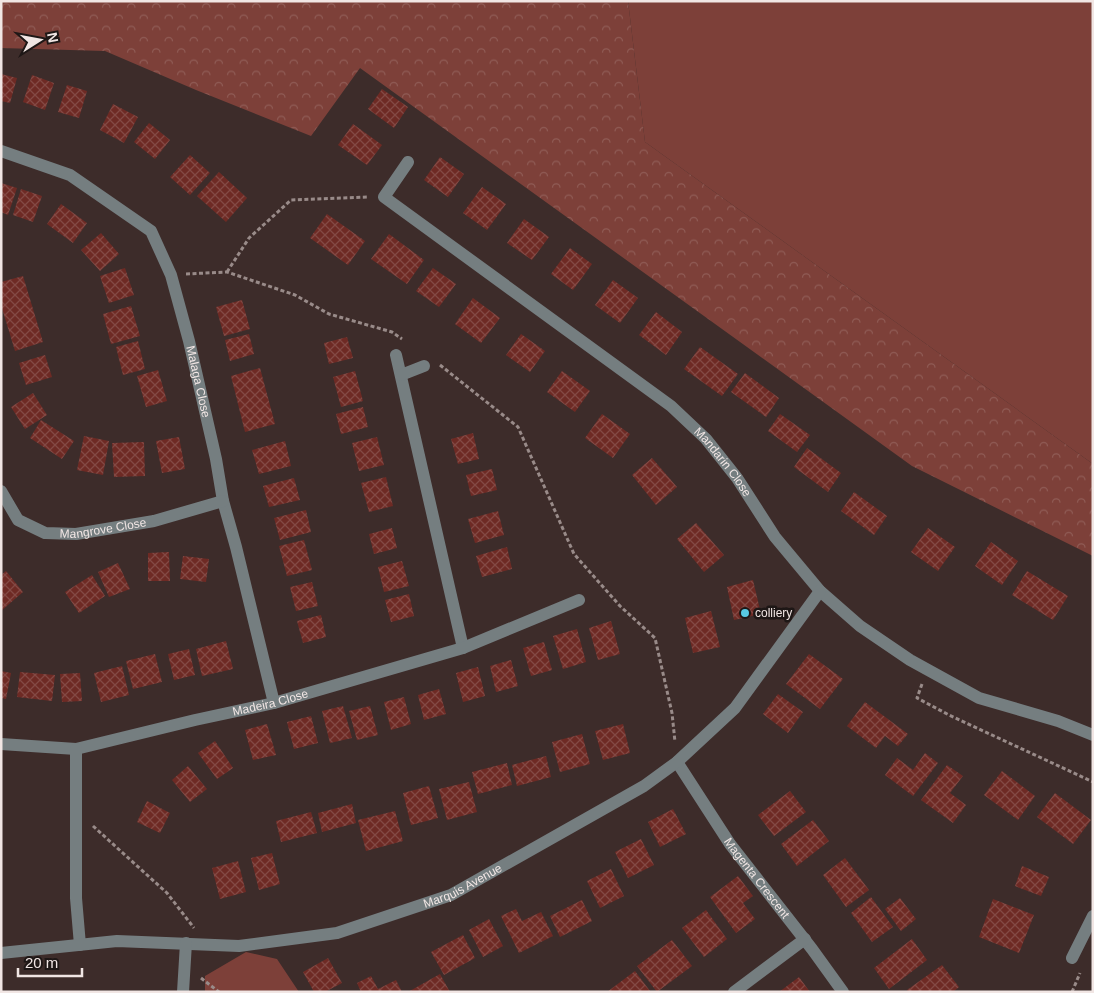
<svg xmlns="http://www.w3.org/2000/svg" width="1094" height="993" viewBox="0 0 1094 993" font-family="Arial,sans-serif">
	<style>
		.grass { fill: #7d4039 }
		.forest { fill: url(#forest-crowns) }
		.building { fill: url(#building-cross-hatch) }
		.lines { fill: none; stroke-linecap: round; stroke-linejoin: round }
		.path { stroke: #998b89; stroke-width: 3; stroke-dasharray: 4 2.5; stroke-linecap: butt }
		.minor { stroke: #757e80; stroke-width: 12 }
		.poi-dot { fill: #58c9e3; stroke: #1e1716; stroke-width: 2 }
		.labels { text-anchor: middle; stroke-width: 5; stroke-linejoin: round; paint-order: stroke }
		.street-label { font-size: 12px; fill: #f1e6e4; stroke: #1e1716 }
		.poi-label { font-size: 12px; fill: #f1e6e4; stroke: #1e1716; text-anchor: start }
	</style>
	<defs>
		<pattern id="forest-crowns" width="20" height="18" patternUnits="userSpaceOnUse" patternTransform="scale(1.25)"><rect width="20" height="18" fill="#7d4039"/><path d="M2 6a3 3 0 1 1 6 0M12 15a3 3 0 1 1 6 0" fill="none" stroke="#905c56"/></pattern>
		<pattern id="building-cross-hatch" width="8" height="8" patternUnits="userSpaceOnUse" patternTransform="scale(1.25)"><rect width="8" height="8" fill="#6e2a24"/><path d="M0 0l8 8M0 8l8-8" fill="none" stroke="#834944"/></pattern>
	</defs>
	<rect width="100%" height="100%" fill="#3d2c2a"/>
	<!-- grass -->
	<path class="grass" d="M628 1H1093V464L645 142Z
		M246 952 277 959 299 992H205V976Z"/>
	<!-- forest -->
	<path class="forest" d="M1 1H628L645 142 1093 464V556L912 466 360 68 311 136 196 90 105 51 1 48Z"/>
	<!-- building -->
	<path class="building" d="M1 74 17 78 10 103 1 101Z
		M32 75 54 83 45 110 23 102Z
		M67 85 87 91 79 118 58 112Z
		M382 89 408 107 394 128 368 109Z
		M113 104 138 117 124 143 100 130Z
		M149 123 170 140 155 159 134 142Z
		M353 124 382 145 367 165 338 145Z
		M190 155 210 173 190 195 170 177Z
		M440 157 464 174 448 197 424 180Z
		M219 172 247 198 226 222 197 196Z
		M1 183 17 188 8 215 1 212Z
		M482 187 506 204 487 230 463 213Z
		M21 189 42 196 33 222 13 215Z
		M61 204 87 223 73 243 47 224Z
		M327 214 365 241 348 265 310 238Z
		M524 219 549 237 532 260 507 243Z
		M101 233 119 254 100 271 81 250Z
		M389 234 424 260 407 284 371 259Z
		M570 248 592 264 573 290 551 274Z
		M125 268 134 295 109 303 100 276Z
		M433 268 456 284 439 307 416 291Z
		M23 276 43 342 15 351 1 305V282Z
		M613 280 638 298 620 323 595 305Z
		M473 298 500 318 481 343 455 324Z
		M242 300 250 329 224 336 216 307Z
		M131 306 140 336 111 344 103 314Z
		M656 312 682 332 666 355 639 335Z
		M249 334 254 354 230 361 225 340Z
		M521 334 545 351 530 372 506 355Z
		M347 337 353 358 329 364 324 343Z
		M138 341 145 369 123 375 116 347Z
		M700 347 738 374 722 396 684 369Z
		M45 355 52 377 26 385 19 363Z
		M260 368 275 424 245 432 231 376Z
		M158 370 167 401 146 407 137 376Z
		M355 371 363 401 341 407 333 377Z
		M562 371 590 391 575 412 547 392Z
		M745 373 779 398 766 417 731 392Z
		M33 393 47 415 25 429 11 407Z
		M363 407 368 427 341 434 336 414Z
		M602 414 630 434 613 458 585 438Z
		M780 414 810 435 797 452 768 431Z
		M41 420 74 441 62 459 30 438Z
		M473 433 479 459 458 464 451 439Z
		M84 436 109 441 103 475 77 470Z
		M179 437 185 469 162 473 156 441Z
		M377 437 384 465 359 471 352 443Z
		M285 441 291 466 259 474 252 450Z
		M144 442 145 476 114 477 112 443Z
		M807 448 841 473 828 492 794 467Z
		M652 458 677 487 656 505 632 475Z
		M492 469 497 490 471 496 466 475Z
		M386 477 393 506 369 512 361 483Z
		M294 478 300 500 269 507 263 486Z
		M854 492 887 516 874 535 841 511Z
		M306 510 311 532 280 540 274 518Z
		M498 511 504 535 475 543 468 519Z
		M696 523 724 555 704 572 677 539Z
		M392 528 397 548 374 554 369 534Z
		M928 528 955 547 938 571 911 552Z
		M304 540 312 570 287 576 279 546Z
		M991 542 1018 561 1002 585 975 566Z
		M507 547 512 569 482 577 476 556Z
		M169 552 170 581H148V553Z
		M183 556 209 559 206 582 180 579Z
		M402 561 409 586 384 592 378 567Z
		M118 563 130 589 109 597 98 572Z
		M6 571 23 592 1 611V575Z
		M1027 571 1068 596 1053 620 1012 595Z
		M92 575 105 596 79 613 65 592Z
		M753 580 761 614 734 620 727 587Z
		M312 582 318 606 296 611 290 587Z
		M409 594 414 616 391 622 385 600Z
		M711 611 720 647 693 653 685 618Z
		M321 615 326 637 303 643 297 621Z
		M611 621 620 654 598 660 589 628Z
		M577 629 586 662 563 669 553 636Z
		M226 641 233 669 202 676 196 649Z
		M544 642 552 670 531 676 523 648Z
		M189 649 195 675 174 680 168 654Z
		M155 654 162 682 133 689 126 661Z
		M809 654 843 679 820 709 786 684Z
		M511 660 518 686 496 692 490 666Z
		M122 666 129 695 101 702 94 673Z
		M478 667 485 696 463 702 456 673Z
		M1 671 11 673 6 699 1 698Z
		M20 672 55 675 52 701 17 697Z
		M80 673 82 701 62 702 60 674Z
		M439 689 446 714 424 720 418 695Z
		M778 694 803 712 788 733 763 714Z
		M404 697 411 724 391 730 384 702Z
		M865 702 908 734 898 746 885 736 876 748 847 726Z
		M343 706 352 738 330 743 322 711Z
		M370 706 378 735 357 740 349 711Z
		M311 716 318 743 294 749 287 722Z
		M267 724 276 755 253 760 245 730Z
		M623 724 630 753 603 760 595 731Z
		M582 734 590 764 560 772 552 742Z
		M215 741 233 768 217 779 198 753Z
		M925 753 938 763 913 796 885 775 897 758 913 770Z
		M546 756 551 777 517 786 512 765Z
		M507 763 512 785 478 794 472 772Z
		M947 765 963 776 950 793 966 805 953 823 921 800Z
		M188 766 207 789 190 802 172 780Z
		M1002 771 1035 796 1018 820 984 795Z
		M469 782 477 812 447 820 439 789Z
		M429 786 438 818 411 825 403 793Z
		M790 791 806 812 774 836 758 815Z
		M1055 793 1091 820 1073 844 1037 817Z
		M147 801 170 813 160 833 137 822Z
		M352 804 356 823 322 832 318 813Z
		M673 809 686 834 660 847 648 822Z
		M395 811 403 841 366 851 358 820Z
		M311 812 317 833 281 842 276 821Z
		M813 820 829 841 797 866 781 844Z
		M641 839 654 865 628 878 615 852Z
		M272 853 280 884 259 890 251 858Z
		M845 858 869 890 846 907 823 875Z
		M238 861 246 892 220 899 212 868Z
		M1022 866 1049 877 1041 896 1015 886Z
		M611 869 624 896 600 908 587 881Z
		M738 876 753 896 743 903 755 919 736 933 710 897Z
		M871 897 893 927 872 942 851 913Z
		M900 898 916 919 901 931 885 909Z
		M993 899 1034 915 1019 953 979 937Z
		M582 900 592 921 560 937 550 916Z
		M516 909 522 921 541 912 553 936 519 953 501 916Z
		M706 910 727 939 704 957 682 928Z
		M489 919 503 946 483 957 469 930Z
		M463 935 475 958 444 975 431 952Z
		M912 939 927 960 889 989 874 968Z
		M672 940 692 966 657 992 637 966Z
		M328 958 342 983 325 992H314L303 972Z
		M942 965 959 987 953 992H908L907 990Z
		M635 971 650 991 607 992Z
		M440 974 450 992H408Z
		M371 976 378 989 396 980 402 992H361L357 983Z
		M799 977 810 992H779Z"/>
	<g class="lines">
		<!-- path -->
		<path class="path" d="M227 272 249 238 291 200 368 197
			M186 274 227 272 295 295 329 314 392 332 402 339
			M440 365 518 427 574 554 620 606 655 638 672 713 675 742
			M922 684 917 698 949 715 1093 782
			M93 826 167 893 194 928
			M201 978 219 992
			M1072 992 1080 973"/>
		<!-- minor -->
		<g class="minor">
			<path id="s1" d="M1 151 70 175 151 231 171 275 189 341 216 459 223 501 236 547 274 703"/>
			<path id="s2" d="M408 162 384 197 671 406 706 439 737 478 775 537 820 591 860 626 910 660 979 698 1058 721 1093 735"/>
			<path d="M396 355 463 648"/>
			<path d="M401 375 424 366"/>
			<path id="s3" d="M1 491 18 520 45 533 76 534 154 521 223 501"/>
			<path id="s4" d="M1 744 76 749 195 720 274 703 463 648 579 600"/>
			<path d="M76 749V898L80 945"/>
			<path id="s5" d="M677 762 730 844 812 949 843 992"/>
			<path id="s6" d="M1 953 117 941 239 946 337 933 451 895 644 786 677 762 735 708 820 591"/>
			<path d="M1072 958 1093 916"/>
			<path d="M183 992 186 943"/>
			<path d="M734 992 805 939"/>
		</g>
	</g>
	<!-- markers -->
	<circle class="poi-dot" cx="745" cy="613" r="5"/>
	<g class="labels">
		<!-- street labels -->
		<g class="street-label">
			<text dy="4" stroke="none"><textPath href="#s1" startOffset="330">Malaga Close</textPath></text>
			<text dy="4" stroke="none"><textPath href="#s2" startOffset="474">Mandarin Close</textPath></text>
			<text dy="4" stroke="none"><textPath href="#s3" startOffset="122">Mangrove Close</textPath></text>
			<text dy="4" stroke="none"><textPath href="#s4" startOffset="275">Madeira Close</textPath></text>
			<text dy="4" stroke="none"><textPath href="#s5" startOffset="141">Magenta Crescent</textPath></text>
			<text dy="4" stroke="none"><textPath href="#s6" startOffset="472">Marquis Avenue</textPath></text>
		</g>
		<!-- poi labels -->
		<g class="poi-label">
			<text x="755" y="617">colliery</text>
		</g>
	</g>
	<!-- border -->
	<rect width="1094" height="993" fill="none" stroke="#f1e6e4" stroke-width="5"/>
	<!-- north arrow -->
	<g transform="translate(40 40) rotate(79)" stroke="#1e1716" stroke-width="4" paint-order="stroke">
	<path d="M0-4L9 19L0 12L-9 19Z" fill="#f1e6e4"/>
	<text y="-8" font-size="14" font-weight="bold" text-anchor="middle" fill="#f1e6e4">N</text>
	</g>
	<!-- scale -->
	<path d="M18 968v8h64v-8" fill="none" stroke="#f1e6e4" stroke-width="2.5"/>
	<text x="25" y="968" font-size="15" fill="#f1e6e4" stroke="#1e1716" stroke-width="4" paint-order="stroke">20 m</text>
</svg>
